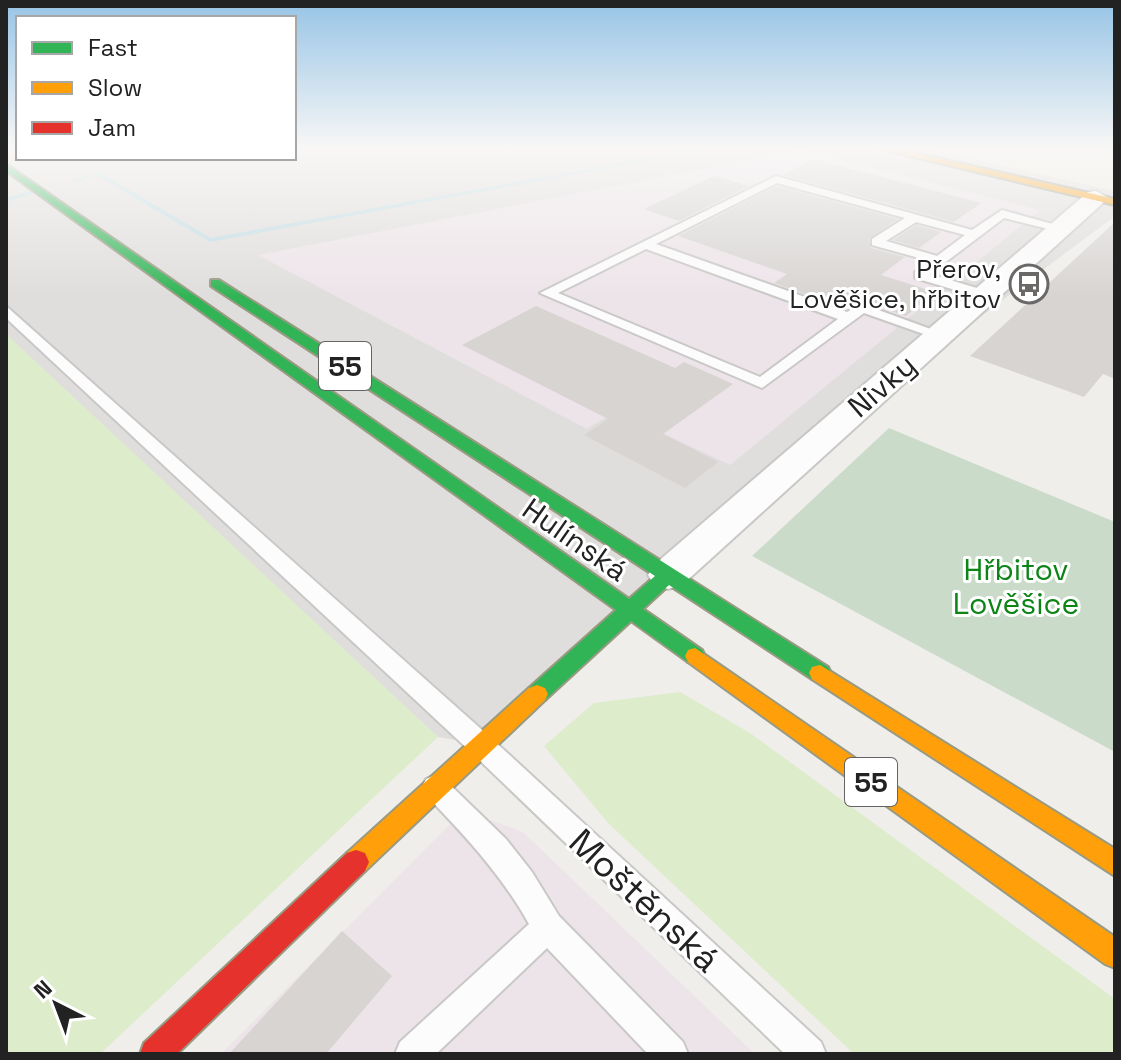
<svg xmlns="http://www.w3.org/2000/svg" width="1121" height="1060" viewBox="0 0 1121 1060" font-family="'Space Grotesk',sans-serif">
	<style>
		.residential { fill: #dfdedc }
		.industrial { fill: #ede4e9 }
		.farmland { fill: #efefdf }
		.grass { fill: #ddeccb }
		.cemetery { fill: #cadbca }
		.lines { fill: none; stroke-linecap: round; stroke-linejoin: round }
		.stream { fill: #bfdbe3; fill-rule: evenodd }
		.building { fill: #d7d4d2 }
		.lane-casing { stroke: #c9c8c7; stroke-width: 4 }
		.street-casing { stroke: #c9c8c7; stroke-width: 4 }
		.fast-casing { stroke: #999a82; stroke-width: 4 }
		.slow-casing { stroke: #999a82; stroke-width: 4 }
		.jam-casing { stroke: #999a82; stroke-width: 4 }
		.lane { fill: #fdfcfc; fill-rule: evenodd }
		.street { fill: #fdfcfc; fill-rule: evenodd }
		.fast { fill: #30b455; fill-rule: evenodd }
		.slow { fill: #ff9f0a; fill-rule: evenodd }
		.jam { fill: #e5322d; fill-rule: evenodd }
		.labels { text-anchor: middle; stroke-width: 6; stroke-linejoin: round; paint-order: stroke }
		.far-poi-label { font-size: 26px; fill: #222; stroke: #fff; text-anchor: end }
		.shield { fill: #fff; stroke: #646464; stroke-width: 2 }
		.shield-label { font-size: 28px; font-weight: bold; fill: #222 }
		.street-label { font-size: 30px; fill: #222; stroke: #fff }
		.park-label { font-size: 30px; fill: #0c8416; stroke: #fff }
		.near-street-label { font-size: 36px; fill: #222; stroke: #fff }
	</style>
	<rect width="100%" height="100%" fill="#f0eeeb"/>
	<!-- residential -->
	<path class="residential" d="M6 148H18V158H294V148H928L1115 191V216L854 411 481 745 438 737 6 338Z"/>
	<!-- industrial -->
	<path class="industrial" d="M803 150 1040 210 730 465 616 411 587 429 258 255Z
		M464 810 523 832 755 1054H221Z"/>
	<!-- farmland -->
	<path class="farmland" d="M928 148H1115V191L1057 178Z"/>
	<!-- grass -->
	<path class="grass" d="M6 334 438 737 100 1054H6Z
		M680 692 750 733 1115 999V1054H854L609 824 544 746 594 703Z"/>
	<!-- cemetery -->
	<path class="cemetery" d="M889 428 1115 522V752L752 556Z"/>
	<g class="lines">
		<!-- stream -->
		<path class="stream" d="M702 148H716L210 242 96 175 76 182 73 180 99 172 211 238Z
			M30 191 33 193 32 194 6 202V198Z"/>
	</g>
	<!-- building -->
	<path class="building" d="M814 159 981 203 954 222 783 175Z
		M714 176 749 186 679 221 644 209Z
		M777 186 898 219 869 239 871 248 905 257 881 275 935 292 906 316 854 298 841 307 774 283 787 274 678 236Z
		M1115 222V379L1103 374 1084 397 970 356Z
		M916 225 941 232 919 248 893 240Z
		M536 306 675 368 684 362 733 384 663 434 718 462 685 488 584 435 608 419 462 345Z
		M342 931 392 976 326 1054H229Z"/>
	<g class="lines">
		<!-- lane casing -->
		<g class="lane-casing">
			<path id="lane" d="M776 176 972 230 1002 210 1067 228 1061 232 1004 218 930 274 990 292V298L985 299 915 278V272L930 261 872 245V239L905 218 777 183 656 244 847 312 862 304 947 335 940 339 935 338 864 313 762 388 540 293ZM916 222 965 235 937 256 886 241ZM646 249 838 319 760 377 558 293Z
				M6 306 490 737 821 1042 826 1054H785L472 753 6 318Z
				M435 775 444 779 506 839 532 872 559 916 683 1042 688 1054H648L547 948 436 1054H395L400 1042 529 924C501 874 465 836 426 795L422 787 426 779Z"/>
		</g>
		<!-- street casing -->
		<g class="street-casing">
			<path id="street" d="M1096 191 1107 197 1104 202 682 585 668 589 654 585 648 575 654 565 1088 192Z"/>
		</g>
		<!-- fast casing -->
		<g class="fast-casing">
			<path id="fast" d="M6 164 629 599 655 576 211 286V280H219L828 667 831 673 828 679 820 681 812 679 669 585 643 609 702 650 705 656 702 662 695 664 688 662 631 621 545 700 537 703 529 700 526 694 529 688 616 610 6 171Z"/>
		</g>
		<!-- slow casing -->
		<g class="slow-casing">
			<path id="slow" d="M876 148H894L1115 199V205Z
				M695 648 1115 937V968L1105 964 688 662 685 656 688 650Z
				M820 665 1115 849V876L812 679 809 673 812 667Z
				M537 685 545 688 548 694 545 700 365 871 356 874 347 871 343 862 347 853 529 688Z"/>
		</g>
		<!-- jam casing -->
		<g class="jam-casing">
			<path id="jam" d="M356 850 365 853 369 862 365 871 177 1054H140L144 1043 347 853Z"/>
		</g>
		<!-- lane -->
		<use href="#lane" class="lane"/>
		<!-- street -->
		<use href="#street" class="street"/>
		<!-- fast -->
		<use href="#fast" class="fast"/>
		<!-- slow -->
		<use href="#slow" class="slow"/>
		<!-- jam -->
		<use href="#jam" class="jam"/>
	</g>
	<!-- sky -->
	<linearGradient id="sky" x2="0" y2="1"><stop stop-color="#97c4e6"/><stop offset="0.5" stop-color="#f8f7f6"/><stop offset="1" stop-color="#f8f7f6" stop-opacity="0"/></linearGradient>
	<rect width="1121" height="297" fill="url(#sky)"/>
	<!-- icons -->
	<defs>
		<g id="bus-ring" transform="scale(2)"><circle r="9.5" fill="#fff" stroke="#6a6968" stroke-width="1.5"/><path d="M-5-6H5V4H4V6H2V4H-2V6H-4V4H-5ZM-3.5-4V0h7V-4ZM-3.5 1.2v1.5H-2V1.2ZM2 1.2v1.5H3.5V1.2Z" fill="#6a6968"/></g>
	</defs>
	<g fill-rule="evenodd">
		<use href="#bus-ring" x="1029" y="284"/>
	</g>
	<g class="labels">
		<!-- far-poi labels -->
		<g class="far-poi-label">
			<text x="1001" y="278">Přerov,<tspan x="1001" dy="30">Lověšice, hřbitov</tspan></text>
		</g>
		<!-- shield labels -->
		<g class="shield">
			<rect x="319" y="342" width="52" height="48" rx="6"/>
			<rect x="845" y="758" width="52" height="48" rx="6"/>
		</g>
		<g class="shield-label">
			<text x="345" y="376">55</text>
			<text x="871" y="792">55</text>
		</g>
		<!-- street labels -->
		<g class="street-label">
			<text transform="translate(882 386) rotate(-41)" y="10">Nivky</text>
			<text transform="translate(575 540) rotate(35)" y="10">Hulínská</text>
		</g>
		<!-- park labels -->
		<g class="park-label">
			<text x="1016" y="580">Hřbitov<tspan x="1016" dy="34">Lověšice</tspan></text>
		</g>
		<!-- near-street labels -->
		<g class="near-street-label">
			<text transform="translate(645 900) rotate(43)" y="13">Moštěnská</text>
		</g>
	</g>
	<!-- border -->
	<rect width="1121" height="1060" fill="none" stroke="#222222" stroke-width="16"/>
	<!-- legend -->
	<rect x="16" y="16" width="280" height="144" fill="#ffffff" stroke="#a7a7a7" stroke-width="2"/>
	<rect x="32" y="42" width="40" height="12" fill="#30b455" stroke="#a7a7a7" stroke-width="2"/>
	<text x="88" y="56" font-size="24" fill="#222222">Fast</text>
	<rect x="32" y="82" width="40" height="12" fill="#ff9f0a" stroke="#a7a7a7" stroke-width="2"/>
	<text x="88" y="96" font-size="24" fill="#222222">Slow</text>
	<rect x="32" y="122" width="40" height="12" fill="#e5322d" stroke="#a7a7a7" stroke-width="2"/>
	<text x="88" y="136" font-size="24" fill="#222222">Jam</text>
	<!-- north arrow -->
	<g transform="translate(56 1004) rotate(318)" stroke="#ffffff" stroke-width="6" paint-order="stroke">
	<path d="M0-6L14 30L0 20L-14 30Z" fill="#222222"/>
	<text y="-12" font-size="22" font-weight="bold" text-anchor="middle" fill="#222222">N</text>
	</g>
</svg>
